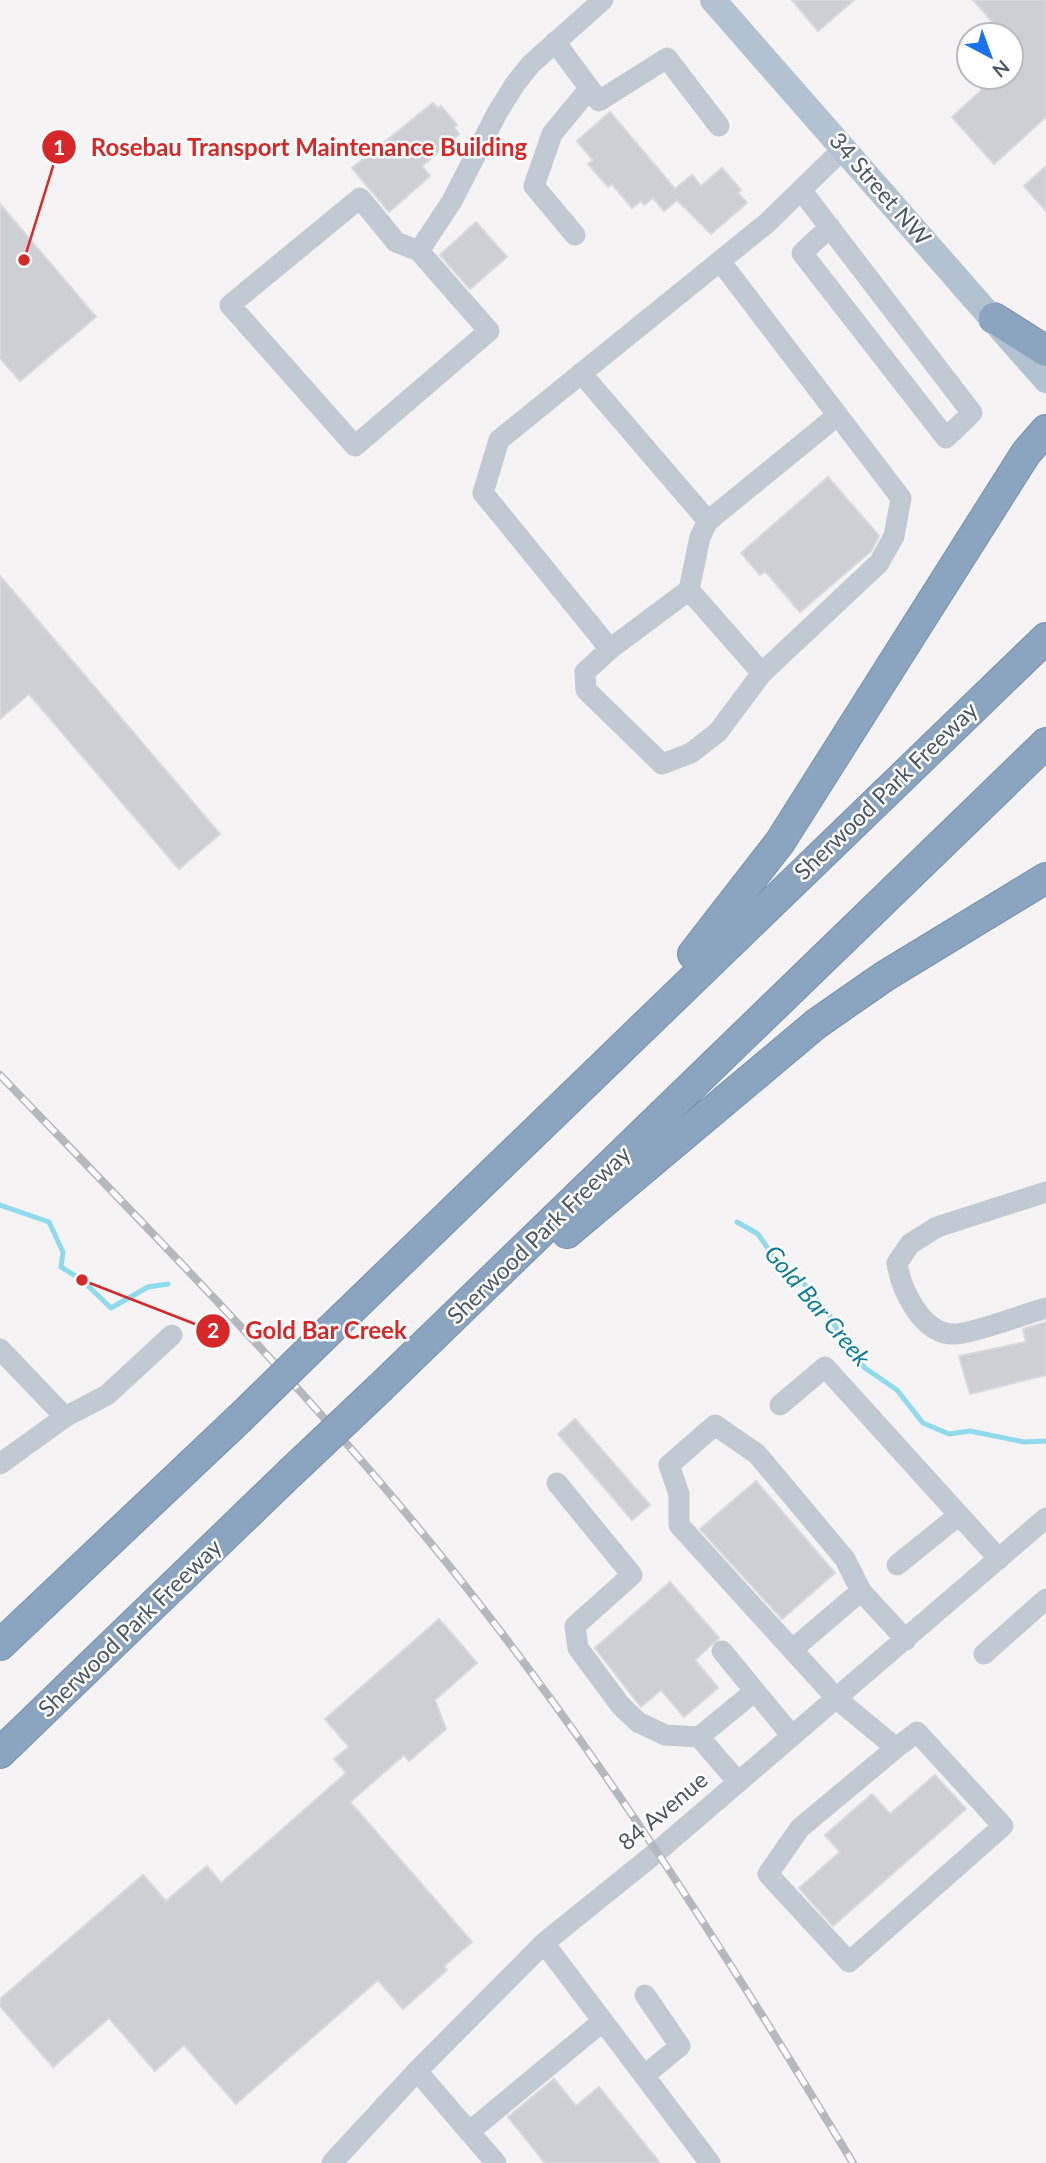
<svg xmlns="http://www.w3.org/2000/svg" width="1046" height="2163" viewBox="0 0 1046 2163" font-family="Lato,sans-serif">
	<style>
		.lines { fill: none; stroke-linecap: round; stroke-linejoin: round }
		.stream { stroke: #90daee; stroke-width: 5 }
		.building { fill: #cdcfd5; stroke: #d7d9de; stroke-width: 2 }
		.highway-casing { stroke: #7690ad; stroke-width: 32 }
		.minor { stroke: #c1cad2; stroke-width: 21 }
		.major { stroke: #b3c2d1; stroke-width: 26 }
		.highway { stroke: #8ba5c1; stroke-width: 30 }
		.rail-casing { stroke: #b5b8bd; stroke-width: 8 }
		.rail { stroke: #fff; stroke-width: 5; stroke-dasharray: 16; stroke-linecap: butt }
		.highway-bridge-casing { stroke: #7690ad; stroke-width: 32; stroke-linecap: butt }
		.highway-bridge { stroke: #8ba5c1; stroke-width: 30 }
		.labels { text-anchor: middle; stroke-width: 5; stroke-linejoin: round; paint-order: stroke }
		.street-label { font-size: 23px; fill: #4a5661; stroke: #fff }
		.water-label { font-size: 24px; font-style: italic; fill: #0c7c9b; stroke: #fff }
		.leader { fill: none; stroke: #d62828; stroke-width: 2.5 }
		.callout-dot { fill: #d62828; stroke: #fff; stroke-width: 2.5 }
		.mark-label { font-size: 21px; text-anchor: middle; font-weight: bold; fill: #fff }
		.callout-label { font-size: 24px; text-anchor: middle; font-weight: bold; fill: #d62828; stroke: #fff; stroke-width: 5; stroke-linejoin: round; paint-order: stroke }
	</style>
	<rect width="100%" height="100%" fill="#f5f3f3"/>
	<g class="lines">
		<!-- stream -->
		<path class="stream" d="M0 1205 49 1222 63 1252 61 1267 82 1280 111 1308 148 1287 168 1284
			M737 1222 758 1234 778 1263 801 1280 830 1316 846 1347 865 1368 897 1390 923 1423 949 1434 970 1431 1024 1442 1046 1441"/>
	</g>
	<!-- building -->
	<path class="building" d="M792 0H854L818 31Z
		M973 0H1046V117L994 164 952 117 996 77H1011V64L1022 54 1011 42V35H1004Z
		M433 103 438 109 441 106 457 125 454 127 459 134 422 166 430 176 389 212 352 168Z
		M610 112 675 189 692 175 701 186 722 168 741 190 738 193 747 203 711 234 677 200 664 211 653 198 644 205 641 201 632 208 612 184 608 187 588 164 593 160 577 141Z
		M1046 166V211L1024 186Z
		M0 204 96 317 20 381 0 358Z
		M476 222 507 257 470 289 440 255Z
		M828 477 879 536 871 551 800 612 765 571 760 575 741 553Z
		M0 576 220 834 179 869 29 694 0 719Z
		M1046 1322V1375L970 1394 959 1356 1026 1342 1023 1329Z
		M575 1419 650 1505 632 1520 558 1434Z
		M756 1481 835 1573 782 1619 700 1529Z
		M670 1582 719 1638 695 1660 718 1688 684 1717 661 1690 641 1707 595 1648Z
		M439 1619 477 1663 435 1700 446 1729 409 1761 404 1755 350 1802 472 1942 444 1966 447 1970 403 2009 378 1980 236 2104 184 2045 155 2071 109 2018 53 2067 0 2006V1999L143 1875 166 1901 207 1866 221 1883 346 1773 334 1759 349 1747 325 1719Z
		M935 1775 966 1809 833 1926 799 1888 840 1852 825 1835 872 1794 890 1814Z
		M554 2079 576 2106 599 2087 660 2163H545L508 2117Z"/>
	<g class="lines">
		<!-- highway casing -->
		<g class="highway-casing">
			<path id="highway" d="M994 318 1046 351
				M693 954 780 842 1026 453 1046 430
				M567 1233 816 1024 885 976 1046 878
				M331 1329 1046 638
				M381 1387 1046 743
				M0 1645 239 1419
				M0 1753 289 1474"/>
		</g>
		<!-- minor -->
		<path class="minor" d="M555 42 599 101 667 58 719 126
			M801 190 972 413 946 438 802 253 830 227
			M360 198 396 242 419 251 489 331 355 446 230 305Z
			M575 235 534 186 552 134 589 89
			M419 251 452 201 497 113 515 84 531 64 603 0
			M581 373 708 521
			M689 590 610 649 585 672 586 690 662 764 691 753 718 732 762 673 879 563 894 536 901 498 720 261
			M610 649 483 493 499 440 767 223 844 148
			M762 673 689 590 700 537 708 521 838 415
			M1046 1192 937 1227 910 1244 897 1263C901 1289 922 1336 956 1334 975 1333 1024 1314 1046 1308
			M0 1349 65 1417
			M780 1405 825 1367 999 1559
			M0 1464 65 1417 107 1395 172 1335
			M557 1483 632 1575 575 1626 578 1648 621 1706 638 1722 665 1735 699 1737
			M897 1565 959 1515
			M793 1649 861 1591
			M722 1651 792 1736
			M984 1654 1046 1599
			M896 1748 917 1732 1003 1826 849 1962 768 1874 800 1828 896 1748 837 1699 679 1525V1494L669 1465 715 1425 757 1454 845 1559 861 1591 906 1640
			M738 1782 699 1737 755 1691
			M544 1943 710 2163
			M417 2071 496 2163
			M644 2076 680 2046 645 1995
			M469 2132 603 2021
			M332 2163 417 2071 544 1943 658 1851 1046 1518"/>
		<!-- major -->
		<path class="major" d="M713 0 1046 380"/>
		<!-- highway -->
		<use href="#highway" class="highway"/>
		<!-- rail casing -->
		<g class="rail-casing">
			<path id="rail" d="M0 1075C150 1231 302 1384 438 1552 594 1744 725 1952 853 2163"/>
		</g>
		<!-- rail -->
		<use href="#rail" class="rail"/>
		<!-- highway-bridge casing -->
		<g class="highway-bridge-casing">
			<path id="highway-bridge" d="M239 1419 331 1329
				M289 1474 381 1387"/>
		</g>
		<!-- highway-bridge -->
		<use href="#highway-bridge" class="highway-bridge"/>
	</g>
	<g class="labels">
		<!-- street labels -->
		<g class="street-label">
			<text transform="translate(880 189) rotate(49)" y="8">34 Street NW</text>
			<text transform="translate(886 791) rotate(-44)" y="8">Sherwood Park Freeway</text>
			<text transform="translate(539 1235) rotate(-44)" y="8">Sherwood Park Freeway</text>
			<text transform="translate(130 1628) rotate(-44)" y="8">Sherwood Park Freeway</text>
			<text transform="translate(663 1811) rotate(-40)" y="8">84 Avenue</text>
		</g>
		<!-- water labels -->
		<g class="water-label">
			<text transform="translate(817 1306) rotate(50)" y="8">Gold Bar Creek</text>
		</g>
	</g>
	<!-- callouts -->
	<path class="leader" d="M24 260L59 147M82 1280L213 1331"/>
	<g class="callout-dot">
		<circle cx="24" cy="260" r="7"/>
		<circle cx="82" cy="1280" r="7"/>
		<circle cx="59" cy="147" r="18"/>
		<circle cx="213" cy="1331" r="18"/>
	</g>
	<g class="mark-label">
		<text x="59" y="155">1</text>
		<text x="213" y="1338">2</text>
	</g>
	<g class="callout-label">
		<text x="309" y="156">Rosebau Transport Maintenance Building</text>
		<text x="326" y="1339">Gold Bar Creek</text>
	</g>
	<!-- north arrow -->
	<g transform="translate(990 56) rotate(139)"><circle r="33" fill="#ffffff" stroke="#b7bbc0" stroke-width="2"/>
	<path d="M0-5L12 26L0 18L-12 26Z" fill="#1a73e8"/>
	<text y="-10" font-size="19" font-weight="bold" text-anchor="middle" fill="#4a5661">N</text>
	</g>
</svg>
